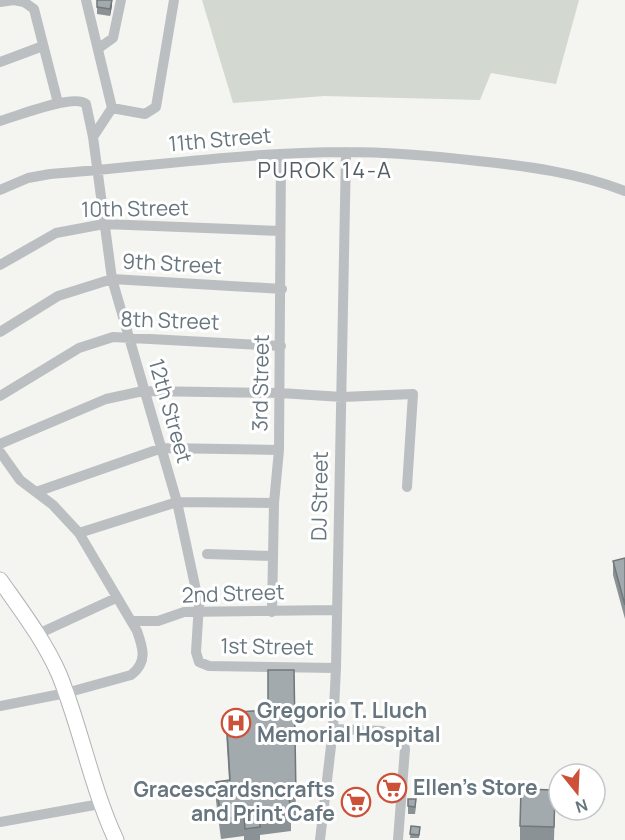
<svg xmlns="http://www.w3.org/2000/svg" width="625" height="840" viewBox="0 0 625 840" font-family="Manrope,sans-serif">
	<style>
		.green { fill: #d3d8d0 }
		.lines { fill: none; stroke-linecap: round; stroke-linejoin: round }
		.secondary-casing { stroke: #aeb3b6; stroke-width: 17 }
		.street { stroke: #bbbfc2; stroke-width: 10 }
		.secondary { stroke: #fff; stroke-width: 15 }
		.wall { fill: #8b9296 }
		.shaded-wall { fill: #71777a }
		.building { fill: #a2aaae; stroke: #71777a; stroke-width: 1.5 }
		.labels { text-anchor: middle; stroke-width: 6; stroke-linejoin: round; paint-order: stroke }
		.street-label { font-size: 21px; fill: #66757e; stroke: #fff }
		.poi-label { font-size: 21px; font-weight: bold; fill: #66757e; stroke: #fff; text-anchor: start }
		.neighbourhood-label { font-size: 22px; letter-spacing: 1.5px; fill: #535e64; stroke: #fff }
	</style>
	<rect width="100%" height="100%" fill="#f4f4f0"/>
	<!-- green -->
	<path class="green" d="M202 0H579L556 84 491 73 480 100 324 96 233 103Z"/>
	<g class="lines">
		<!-- secondary casing -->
		<g class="secondary-casing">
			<path id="secondary" d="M0 580C21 610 44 640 59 674 81 728 91 786 116 840"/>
		</g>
		<!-- street -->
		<path class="street" d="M14 0 24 2 34 9 58 103
			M86 0 112 108 93 137
			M0 2 14 0
			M99 48 113 38 121 0
			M0 62 43 46
			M112 108 145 114 156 107 174 0
			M0 121C18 116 74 93 86 104L93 137 112 279 177 502 199 604 196 652 199 662 209 666 336 668
			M0 190 28 178 50 174C148 167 247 152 346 152 390 152 434 156 478 161 528 166 578 173 625 191
			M0 265 56 233 104 224 280 231
			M0 332 58 296 112 279 282 289
			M0 396 79 348 113 337 281 346
			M0 444 106 399 143 391 280 393 342 397 413 394 407 487
			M0 452 20 480 53 505 79 533 137 631C143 648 148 662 131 675L66 693 0 706
			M36 492 162 448 279 450
			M79 533 177 502 274 503
			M207 554 273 556
			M272 612 274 503 279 450 281 155
			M131 621H158L184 612 337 610
			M38 634 116 598
			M333 729 382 731 403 741 405 749 398 840
			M0 822 100 804
			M320 840 333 729 336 668 346 152"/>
		<!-- secondary -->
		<use href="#secondary" class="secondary"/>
	</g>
	<!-- wall -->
	<path class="wall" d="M97 0 112 6 110 16 97 14Z
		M625 558V619L613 575V561Z
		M294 670 296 817H291V831L260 835V840H244V836L221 839 216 801V782L229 780 226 732V713L268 710Z
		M408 799 416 807 415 814H408Z
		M555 805 554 840H520V826Z
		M411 826 420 827 419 838H410Z"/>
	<!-- shaded-wall -->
	<path class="shaded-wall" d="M112 0V6L110 16V9Z"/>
	<!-- building -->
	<path class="building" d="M97 0H112L110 9 97 7Z
		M625 558V605L613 561Z
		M268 670H294L296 798H289L291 812 259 815 260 827 245 829 244 817 221 819 216 782 230 780 226 713 268 710Z
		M521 789 555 790 554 827 520 826Z
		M408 799H416L415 807 408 806Z
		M411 826 420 827 419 835 410 834Z"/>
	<!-- icons -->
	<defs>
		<g id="hospital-ring" transform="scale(1.5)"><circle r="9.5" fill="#fff" stroke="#cd5038" stroke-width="1.5"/><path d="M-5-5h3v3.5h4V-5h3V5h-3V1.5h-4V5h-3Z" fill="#cd5038"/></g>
		<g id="supermarket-ring" transform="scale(1.5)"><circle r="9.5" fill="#fff" stroke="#cd5038" stroke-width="1.5"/><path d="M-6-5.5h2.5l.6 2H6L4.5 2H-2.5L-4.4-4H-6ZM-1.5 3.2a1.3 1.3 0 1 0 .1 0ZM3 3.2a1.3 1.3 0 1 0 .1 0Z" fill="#cd5038"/></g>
	</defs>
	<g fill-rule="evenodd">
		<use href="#hospital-ring" x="236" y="723"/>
		<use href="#supermarket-ring" x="392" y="788"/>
		<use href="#supermarket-ring" x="356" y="802"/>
	</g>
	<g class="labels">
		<!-- street labels -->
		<g class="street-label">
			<text transform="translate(220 140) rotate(-5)" y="7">11th Street</text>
			<text transform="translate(135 209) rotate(-1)" y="7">10th Street</text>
			<text transform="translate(172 264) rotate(3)" y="7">9th Street</text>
			<text transform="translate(170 321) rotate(2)" y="7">8th Street</text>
			<text transform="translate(261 383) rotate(-89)" y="7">3rd Street</text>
			<text transform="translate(170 411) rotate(74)" y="7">12th Street</text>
			<text transform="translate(320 496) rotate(-89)" y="7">DJ Street</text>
			<text transform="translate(233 594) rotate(-2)" y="7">2nd Street</text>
			<text transform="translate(267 647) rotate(1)" y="7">1st Street</text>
		</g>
		<!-- poi labels -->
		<g class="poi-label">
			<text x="257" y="718">Gregorio T. Lluch<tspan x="257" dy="24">Memorial Hospital</tspan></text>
			<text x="413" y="795">Ellen's Store</text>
			<text x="335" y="797" text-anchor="end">Gracescardsncrafts<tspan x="335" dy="24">and Print Cafe</tspan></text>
		</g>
		<!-- neighbourhood labels -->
		<g class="neighbourhood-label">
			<text x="325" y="178">PUROK 14-A</text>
		</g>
	</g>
	<!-- north arrow -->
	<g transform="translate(577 792) rotate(162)"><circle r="28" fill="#ffffff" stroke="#c2c8cb" stroke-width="1.5"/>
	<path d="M0-4.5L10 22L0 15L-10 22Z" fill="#cd5038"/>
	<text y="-9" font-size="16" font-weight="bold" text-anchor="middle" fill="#66757e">N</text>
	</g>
</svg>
